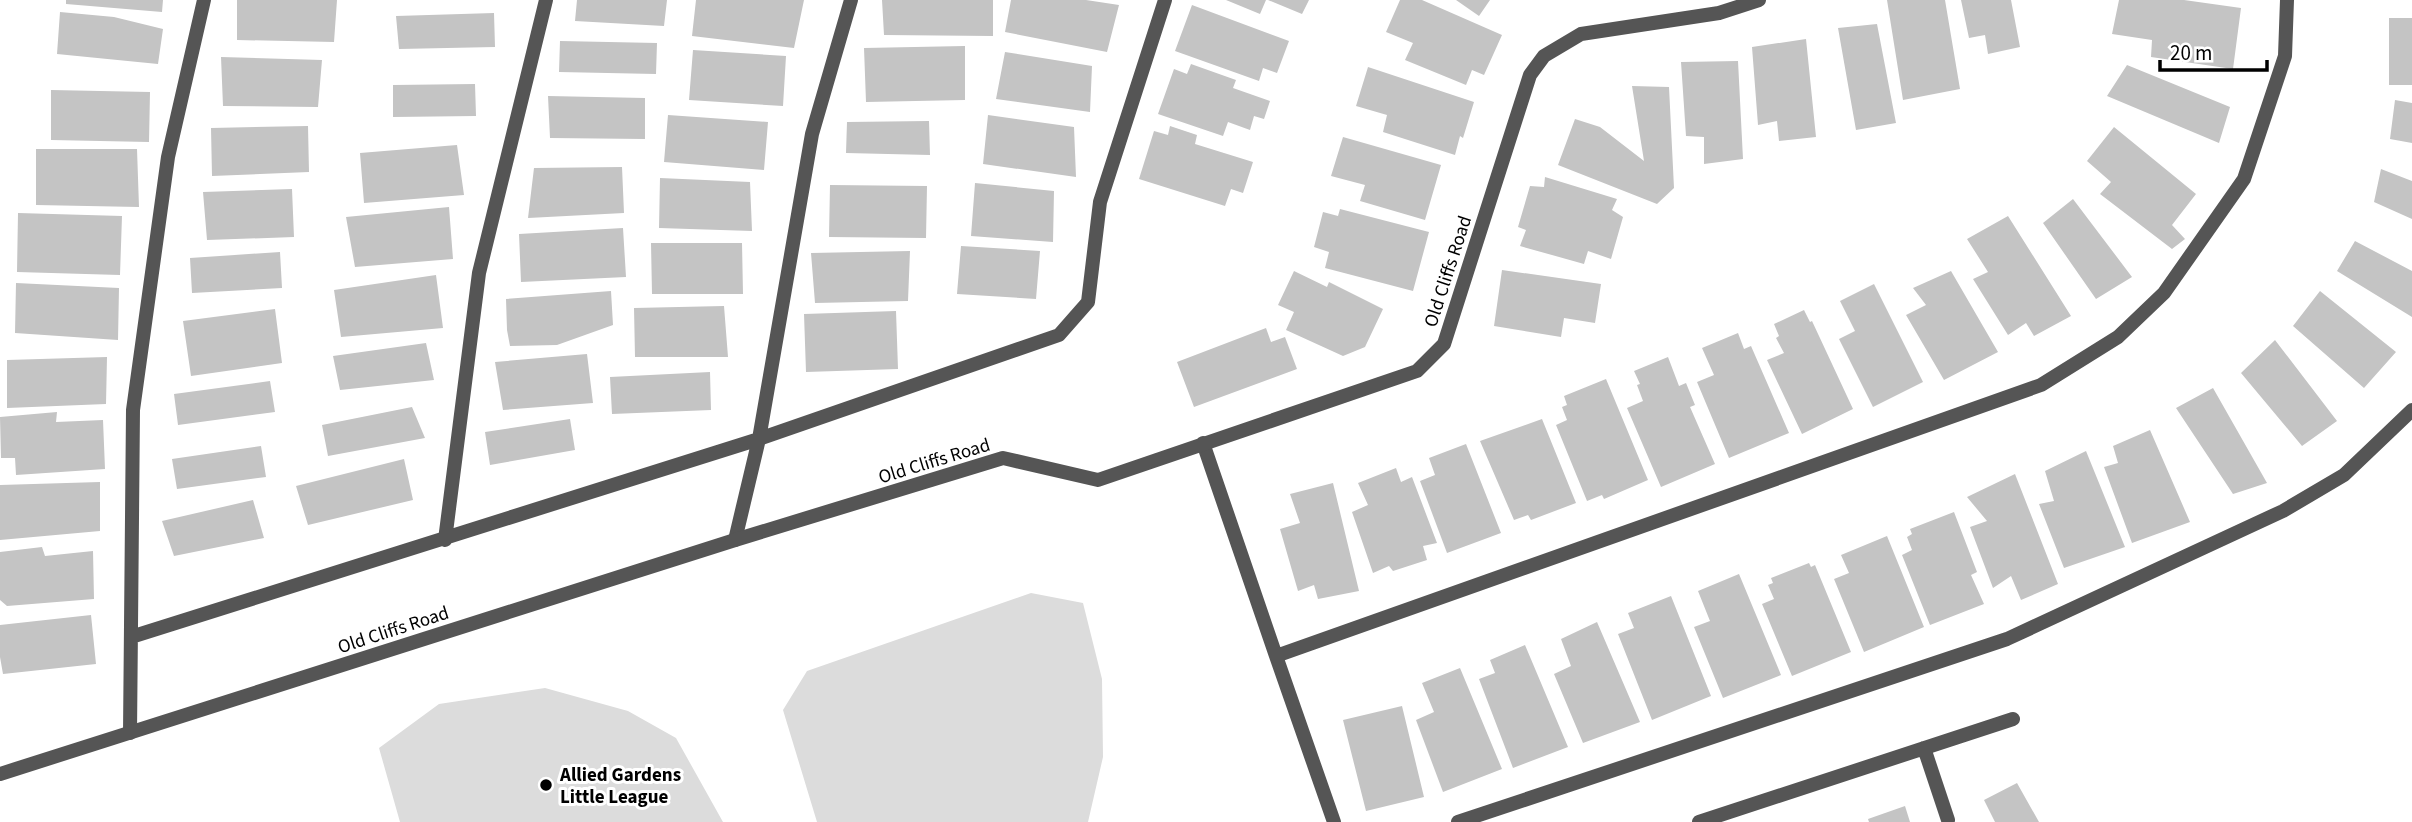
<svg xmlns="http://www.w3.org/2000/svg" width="2412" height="822" viewBox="0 0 2412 822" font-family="'Source Sans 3',sans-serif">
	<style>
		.green { fill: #dcdcdc }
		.building { fill: #c4c4c4 }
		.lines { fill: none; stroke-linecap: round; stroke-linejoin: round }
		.lane { stroke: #555; stroke-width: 14 }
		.street { stroke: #555; stroke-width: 14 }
		.poi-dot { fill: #000; stroke: #fff; stroke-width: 2.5 }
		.labels { text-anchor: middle; stroke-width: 6; stroke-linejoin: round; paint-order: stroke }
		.street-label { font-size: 19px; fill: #000; stroke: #fff }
		.poi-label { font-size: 19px; font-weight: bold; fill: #000; stroke: #fff; text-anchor: start }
	</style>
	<rect width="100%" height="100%" fill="#fff"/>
	<!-- green -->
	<path class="green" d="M1031 593 1083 603 1102 679 1103 757 1088 822H817L783 710 807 671Z
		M545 688 628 711 676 738 723 822H400L379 748 439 704Z"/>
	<!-- building -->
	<path class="building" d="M66 0H163L162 12 66 4Z
		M237 0H337L334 42 237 40Z
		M577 0H667L664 26 575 21Z
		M696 0H804L794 48 692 36Z
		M882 0H993V36L884 35Z
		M1011 0H1086L1119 5 1107 52 1005 32Z
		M1226 0H1266L1260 14Z
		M1268 0H1309L1302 14Z
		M1400 0H1422L1502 35 1484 75 1472 70 1466 85 1405 60 1413 43 1386 32Z
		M1456 0H1490L1479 16Z
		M1887 0H1945L1960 89 1903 100Z
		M1961 0H2011L2020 47 1988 54 1985 35 1969 38Z
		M2119 0H2184L2241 8 2233 69 2151 57 2152 40 2112 34Z
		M1192 5 1289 41 1277 73 1263 68 1259 81 1175 51Z
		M60 12 114 17 163 29 158 64 57 54Z
		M494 13 495 47 399 49 396 16Z
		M2389 18H2412V85H2389Z
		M1877 24 1896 123 1856 130 1838 28Z
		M1806 39 1816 137 1779 141 1777 121 1758 125 1752 47Z
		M560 41 657 43 656 74 559 72Z
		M965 46V100L866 102 864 48Z
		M693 50 786 56 783 106 689 100Z
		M1005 52 1092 66 1090 112 996 99Z
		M221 57 322 60 318 107 223 106Z
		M1738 61 1743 159 1704 164V137L1686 136 1681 62Z
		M1191 64 1236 80 1233 88 1270 101 1264 119 1254 116 1250 130 1228 122 1223 136 1158 114 1174 69 1187 74Z
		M2127 65 2230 107 2219 143 2107 96Z
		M1368 67 1474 102 1463 138 1460 136 1455 155 1383 132 1387 115 1356 106Z
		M475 84 476 116 393 117V85Z
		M1632 86 1669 87 1674 188 1657 204 1558 165 1575 119 1600 127 1644 161Z
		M51 90 150 92 149 142 51 140Z
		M548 96 645 98V139L550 138Z
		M2395 100 2412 103V143L2390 139Z
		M668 115 768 122 764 170 664 162Z
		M988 115 1074 127 1076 177 983 164Z
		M929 121 930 155 846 153 847 122Z
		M308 126 309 172 212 176 211 128Z
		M1170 126 1197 135 1195 144 1253 162 1243 193 1231 189 1225 206 1139 179 1154 131 1168 135Z
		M2114 127 2196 194 2172 225 2185 239 2172 249 2100 194 2111 182 2087 161Z
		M1343 137 1441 165 1425 220 1360 201 1365 185 1331 176Z
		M457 145 464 195 364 203 360 153Z
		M36 149H137L139 207 36 205Z
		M622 167 624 213 528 218 534 168Z
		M2381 169 2412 181V219L2374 202Z
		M1545 177 1617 199 1612 210 1623 217 1611 259 1588 251 1584 264 1520 246 1526 230 1518 227 1530 186 1544 187Z
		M660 178 750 182 752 231 659 228Z
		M975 183 1054 191 1053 242 971 236Z
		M830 185 927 186 926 238 829 237Z
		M292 189 294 237 207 240 203 192Z
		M2073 199 2132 277 2096 299 2043 223Z
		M449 207 453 259 355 267 346 217Z
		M1340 209 1429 232 1413 291 1325 268 1329 252 1314 247 1323 212 1338 216Z
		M18 213 122 216 120 275 17 272Z
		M2008 216 2071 316 2034 336 2026 323 2008 335 1973 279 1988 272 1967 239Z
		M623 228 626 277 521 282 519 234Z
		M2355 241 2412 271V317L2337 271Z
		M651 243H742L743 294H652Z
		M961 246 1040 251 1036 299 957 294Z
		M910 251 908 301 815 303 811 253Z
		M280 252 282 288 192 293 190 258Z
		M1502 270 1601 284 1595 323 1564 318 1561 337 1494 326Z
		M1294 271 1327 287 1329 282 1383 309 1365 347 1343 356 1286 330 1294 312 1278 305Z
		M1951 271 1998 352 1944 380 1906 315 1926 305 1913 288Z
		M436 275 443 328 341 337 334 290Z
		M16 283 119 288 118 340 15 333Z
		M1874 284 1923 382 1873 407 1839 339 1855 331 1840 301Z
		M611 291 613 325 557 345 510 346 507 330 506 299Z
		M2320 291 2396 352 2364 388 2293 326Z
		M724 306 728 357H635L634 308Z
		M275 309 282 363 191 376 183 321Z
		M1804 310 1810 322 1812 321 1853 409 1802 434 1767 360 1784 353 1776 338 1779 336 1774 324Z
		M896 311 898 369 806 372 804 314Z
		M1266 328 1271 342 1285 337 1297 369 1194 407 1177 362Z
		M1738 333 1744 349 1751 346 1789 433 1729 458 1697 382 1714 375 1702 348Z
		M2275 340 2337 421 2302 446 2241 373Z
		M426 343 434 380 340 390 333 356Z
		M587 354 593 403 503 410 495 362Z
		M107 357 106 404 7 408V360Z
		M1668 357 1679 386 1686 383 1695 405 1690 407 1715 464 1661 487 1627 408 1643 401 1637 385 1640 384 1634 371Z
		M710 372 711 410 612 414 610 377Z
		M1606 379 1648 480 1604 499 1602 495 1587 501 1556 425 1567 420 1562 407 1567 405 1564 396Z
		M270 381 275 412 178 425 174 394Z
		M2213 388 2267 483 2233 494 2176 408Z
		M412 407 425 438 328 456 322 425Z
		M57 412 56 422 103 420 105 469 16 475 15 458H1L0 417Z
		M570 419 575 450 490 465 485 432Z
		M1542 419 1576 503 1531 520 1528 515 1514 520 1480 441Z
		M2150 430 2190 522 2132 543 2104 467 2118 463 2113 446Z
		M1466 444 1501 533 1447 553 1420 481 1435 475 1429 458Z
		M261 446 266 477 177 489 172 459Z
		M2086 451 2125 547 2064 568 2039 504 2054 501 2045 471Z
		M404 459 413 500 308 525 296 486Z
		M1396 468 1401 482 1412 477 1437 543 1423 546 1427 560 1393 571 1389 566 1373 573 1352 512 1368 505 1358 483Z
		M2015 474 2058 584 2021 600 2011 576 1993 588 1970 527 1987 521 1967 497Z
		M100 482V531L0 540V485Z
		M1333 483 1359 591 1318 599 1314 585 1298 591 1280 529 1300 523 1290 494Z
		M253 500 264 538 174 556 162 521Z
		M1954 512 1977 572 1971 575 1984 604 1930 625 1902 555 1912 550 1907 537 1912 534 1910 529Z
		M1887 536 1924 627 1864 652 1834 579 1849 573 1841 555Z
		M42 547 45 556 93 551 94 599 7 606 0 600V552Z
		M1809 563 1811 567 1815 565 1851 652 1792 676 1762 604 1774 599 1768 585 1773 583 1771 578Z
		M1739 574 1781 675 1723 698 1694 627 1710 621 1698 591Z
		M1671 596 1711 696 1652 720 1618 634 1634 628 1628 613Z
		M91 615 96 664 3 674 0 657V625Z
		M1597 622 1640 722 1583 743 1554 674 1571 666 1561 639Z
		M1525 645 1568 747 1513 768 1479 679 1495 673 1490 660Z
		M1460 668 1502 769 1443 792 1416 720 1434 712 1422 683Z
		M1402 706 1424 797 1366 811 1343 720Z
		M2017 783 2039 822H1995L1984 800Z
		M1905 806 1910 822H1869L1868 819Z"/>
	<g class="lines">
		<!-- lane -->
		<path class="lane" d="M1203 443 1276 656
			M445 540 479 273 546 0
			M735 540 759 439 1059 335 1088 302 1100 202 1165 0
			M131 637 759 439 812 134 851 0
			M130 733 133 410 168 157 204 0
			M1334 822 1276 656 2041 385 2118 337 2164 293 2244 179 2285 56 2287 0
			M1458 822 2007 639 2283 511 2344 475 2412 410"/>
		<!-- street -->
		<path class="street" d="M1924 748 1948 820
			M0 774 735 540 1003 458 1098 480 1417 371 1444 344 1530 75 1544 56 1581 34 1719 13 1759 0
			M1699 822 2013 719"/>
	</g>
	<!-- markers -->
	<circle class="poi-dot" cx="546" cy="785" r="7"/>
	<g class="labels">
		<!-- street labels -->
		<g class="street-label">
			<text transform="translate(1447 271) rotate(-72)" y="7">Old Cliffs Road</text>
			<text transform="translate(934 460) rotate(-17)" y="7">Old Cliffs Road</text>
			<text transform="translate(393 629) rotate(-18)" y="7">Old Cliffs Road</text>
		</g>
		<!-- poi labels -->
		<g class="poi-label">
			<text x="560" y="781">Allied Gardens<tspan x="560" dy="22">Little League</tspan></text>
		</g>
	</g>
	<!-- scale -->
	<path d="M2160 60v10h107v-10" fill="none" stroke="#000000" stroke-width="3.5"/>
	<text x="2170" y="60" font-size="21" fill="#000000" stroke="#ffffff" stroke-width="5" paint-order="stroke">20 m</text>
</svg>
